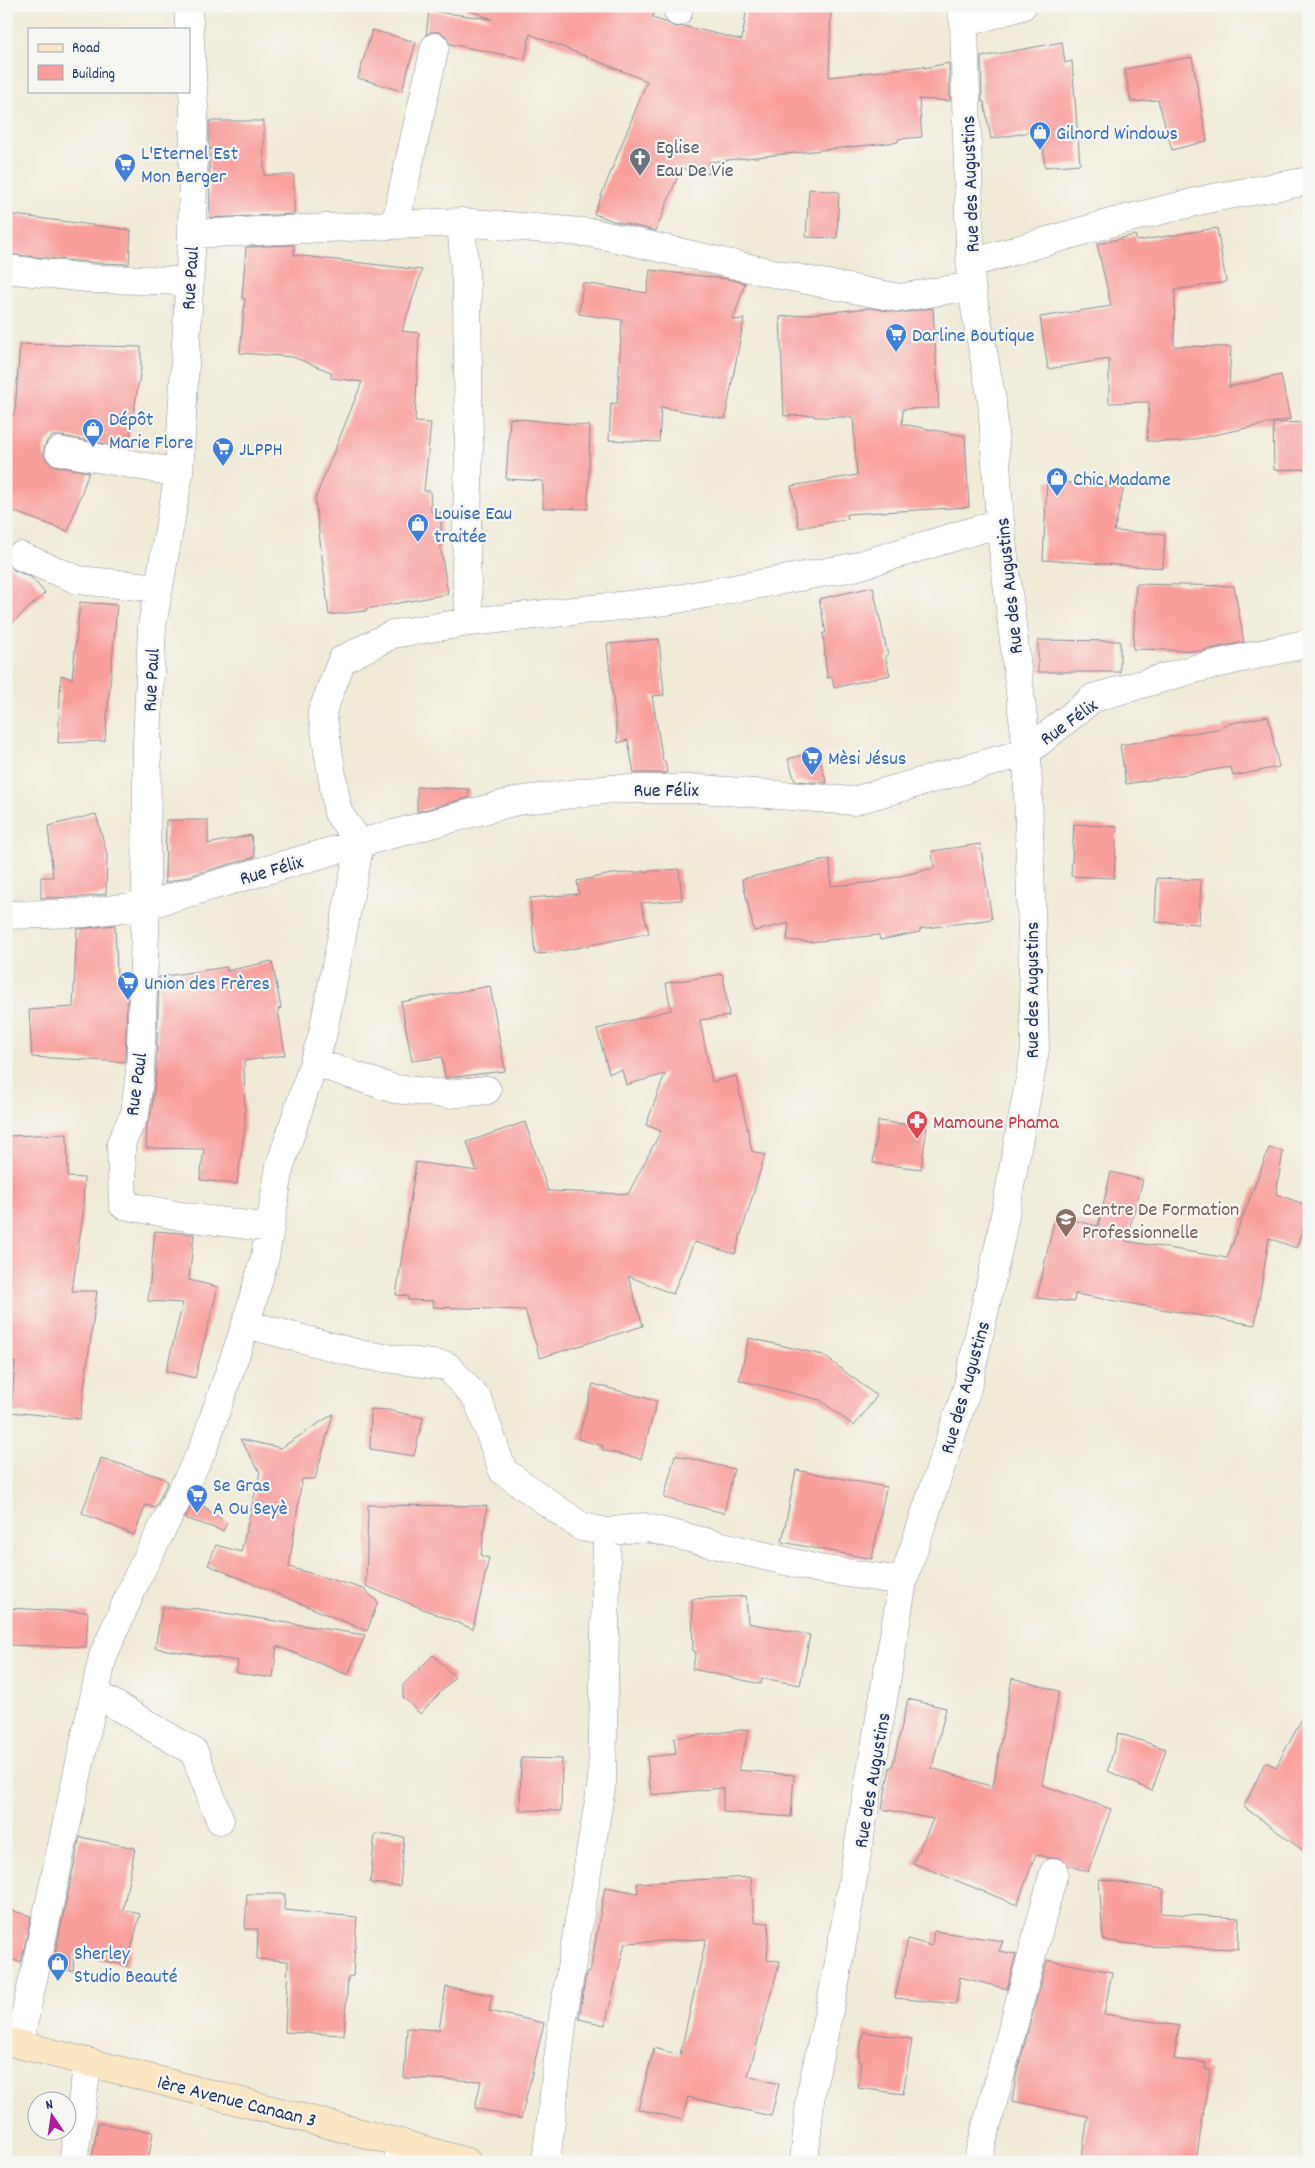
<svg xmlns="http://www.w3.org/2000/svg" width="1315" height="2168" viewBox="0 0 1315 2168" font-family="Dekko,sans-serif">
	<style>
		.building { fill: #f99f9b }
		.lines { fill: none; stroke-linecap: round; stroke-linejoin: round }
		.minor-casing { stroke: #868d9a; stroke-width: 29 }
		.secondary-casing { stroke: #868d9a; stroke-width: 29 }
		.minor { stroke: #fff; stroke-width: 28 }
		.secondary { stroke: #fbe7c3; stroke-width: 28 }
		.labels { text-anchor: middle; stroke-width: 4.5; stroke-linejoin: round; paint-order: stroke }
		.shop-label { font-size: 20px; fill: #366cbe; stroke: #f6f6f2; text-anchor: start }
		.worship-label { font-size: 20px; fill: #5b616d; stroke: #f6f6f2; text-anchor: start }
		.street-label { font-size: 20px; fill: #1b2f5e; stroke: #f6f6f2 }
		.health-label { font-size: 20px; fill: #be3a42; stroke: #f6f6f2; text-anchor: start }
		.education-label { font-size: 20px; fill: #785e54; stroke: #f6f6f2; text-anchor: start }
	</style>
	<rect width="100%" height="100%" fill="#f6f6f2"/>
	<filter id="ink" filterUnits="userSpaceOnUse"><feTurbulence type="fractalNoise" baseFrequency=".02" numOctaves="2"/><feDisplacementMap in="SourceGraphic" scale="10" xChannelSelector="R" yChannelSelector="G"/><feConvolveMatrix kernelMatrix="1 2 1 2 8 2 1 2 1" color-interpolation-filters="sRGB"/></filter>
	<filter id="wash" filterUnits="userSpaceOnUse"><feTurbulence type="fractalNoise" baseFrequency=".0096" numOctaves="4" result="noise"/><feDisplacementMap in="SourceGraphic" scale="20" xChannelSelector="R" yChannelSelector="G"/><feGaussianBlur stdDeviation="1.12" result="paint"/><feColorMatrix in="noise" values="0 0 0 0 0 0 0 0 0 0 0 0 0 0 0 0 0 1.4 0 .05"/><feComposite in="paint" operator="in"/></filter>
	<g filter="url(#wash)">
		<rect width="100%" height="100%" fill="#f0ebd7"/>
		<g id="blocks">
			<!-- building -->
			<path class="building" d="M464 6H657L652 18 666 22 675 27 684 26 742 40 747 6 785 12V6H831L829 77 924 66V68L949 63 950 101 919 99 922 137 898 139V142L709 162V174L681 168 656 231 613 221 594 214 647 81 530 34 525 59 450 44 446 36 439 32H431L426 35 429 11 492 19 464 8Z
				M372 30 416 42 402 91 358 78Z
				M1062 42 1065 63 1072 61 1080 164 1045 167 1042 130 991 139 984 102H982L981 57Z
				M1192 57 1207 141 1172 150 1158 100 1131 102 1125 69Z
				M209 121H264V175H294V214L210 218 209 149H212L209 148Z
				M809 189 839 192 837 238 806 237Z
				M6 214 131 230 129 264 97 263 6 254Z
				M1217 228 1226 282 1175 290 1174 346 1231 347 1229 387 1281 375 1290 419 1180 442 1147 441 1149 402 1109 403V359L1048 369 1040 317 1111 306 1097 244 1135 235 1137 241Z
				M294 245V255L422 270 402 331 419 333 415 422 431 423 424 491H430L431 512 441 513V550L448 594 366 609V611L329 615 315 499 362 382 331 378V372L293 357 240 353 245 299 242 298 246 247Z
				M650 270 727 279 745 283 733 320 744 319 725 419 661 407 659 442 609 440 611 403 617 404 622 320 579 314 583 283 647 293Z
				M871 308 901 313 933 308 939 408 903 409 902 424 965 436 969 507 847 514 848 519 799 528 791 486 857 475 853 417H814V415L784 416 780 317Z
				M20 344 141 347V368L128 448 61 436H53L47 441 44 448V456L49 463 56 466 89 472 68 531 6 509V427L15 410Z
				M510 418 590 426 588 509 543 508V481L506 479Z
				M1309 422V469L1274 470 1273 423Z
				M1047 481 1124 487 1114 531 1165 534 1163 568 1043 560Z
				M6 562 14 570 31 577 45 593 6 629Z
				M1136 584 1234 586 1244 642 1200 651 1133 649Z
				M873 587 888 656H885L890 675 834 688 832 677 827 678 823 633H826L819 599Z
				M80 602 117 605 105 741 58 743 61 675 72 679Z
				M659 639 664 695 652 696 663 761H665L667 773H634L628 740 618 743 607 644Z
				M1038 640 1120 641V672H1038Z
				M1268 716 1279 767 1233 776 1231 767 1126 784 1120 745 1223 728V725Z
				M817 751 827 783 795 781 788 759Z
				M417 787 469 789 468 798 417 812Z
				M96 814 107 854 106 894 84 897 41 898V877H53L48 826Z
				M166 820H208V844L251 835 255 857 165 883Z
				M1074 824 1117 827 1114 878 1071 876Z
				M980 844 992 919 920 929V932L880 940 879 935 810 942 787 940 789 923 754 931 742 879 830 859 831 886 875 882 934 868 932 851Z
				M679 869 682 900 641 903 649 933 552 953 535 954 530 898 579 894 577 881 612 874Z
				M1157 878 1201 880 1199 924 1155 922Z
				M115 925 117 975 128 976 125 1062 32 1057 29 1010 73 1007 77 929Z
				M272 961 281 1008 278 1009 285 1055 244 1061 245 1126 237 1184 200 1180 204 1149 146 1148 147 1125 151 1115 156 1072 159 977 226 967 227 971Z
				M723 974 729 1016 700 1020 712 1082 736 1076 752 1151 765 1155 735 1254 694 1242 673 1294 628 1276 643 1326 540 1358 525 1310 433 1307 434 1301 408 1300V1296L396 1295 416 1162 477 1171 467 1142 525 1122 548 1191 628 1194 661 1131 646 1125 665 1074 626 1085 622 1070 609 1073 597 1029 671 1010 666 983Z
				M490 986 505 1071 445 1078 442 1057 412 1061 401 1002Z
				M878 1121 927 1127 921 1169 873 1163Z
				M67 1134 68 1177 84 1178 83 1215 72 1291H97L80 1419 11 1412 15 1362 6 1365V1136Z
				M1269 1148 1283 1151 1276 1194 1309 1206V1213L1296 1248 1269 1238 1255 1325 1075 1294 1074 1302 1037 1298 1055 1216 1098 1226 1111 1172 1143 1180 1126 1241 1227 1258Z
				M155 1231 194 1234 189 1280 218 1287 195 1378 166 1371 183 1303 148 1301Z
				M749 1338 823 1355 877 1396 854 1426 820 1400 739 1380Z
				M593 1384 657 1401 641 1459 602 1450 603 1446 578 1439Z
				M371 1409 388 1410 423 1418 414 1456 370 1449Z
				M333 1414 315 1479H302L289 1567 364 1589 378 1602 367 1631 208 1565 216 1545 241 1552 260 1472 240 1439 281 1448Z
				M675 1455 734 1469 724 1513 664 1498Z
				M101 1458 163 1478 168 1482 155 1508 146 1505 134 1535 82 1513Z
				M796 1470 886 1487 872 1559 782 1542Z
				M194 1500 227 1523 223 1531 185 1518Z
				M368 1505 487 1506 481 1556 489 1558 473 1629 366 1586Z
				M746 1596 748 1623 810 1635 800 1685 762 1678 761 1684 692 1669 696 1652 693 1651 692 1599Z
				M162 1607 199 1609 365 1635 348 1675 277 1646 273 1678 236 1673 238 1661 155 1648Z
				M6 1608 88 1612 86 1647 6 1645Z
				M433 1655 455 1677 420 1714 403 1697V1685Z
				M1012 1678 1059 1691 1042 1785 1111 1809 1088 1872 1067 1865 1058 1857 1048 1858 1036 1854 1017 1905 913 1863 933 1819 882 1809 890 1767 892 1768 908 1699 946 1708 932 1768 993 1787Z
				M1309 1706V1855L1244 1807 1265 1762 1276 1767Z
				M749 1729 738 1770 794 1775 791 1817 723 1812V1788L651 1795 647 1757 676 1754 674 1738Z
				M1118 1733 1166 1749 1152 1791 1108 1771Z
				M521 1758 562 1759 561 1811 520 1810Z
				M375 1834 404 1837 400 1886 370 1883Z
				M80 1837 135 1848 123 1910 140 1914 127 1966 74 1954 73 1971 52 1967Z
				M751 1877 754 1922 769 1923 767 1960 780 1961 748 2076 779 2084 771 2116 688 2097 682 2120 638 2109 654 2048 680 2055 706 1939 625 1943 605 2025 579 2019 586 1973 590 1972 605 1887 638 1893 637 1883Z
				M1099 1879 1164 1889 1161 1913 1239 1918 1238 1949 1146 1946 1103 1940Z
				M247 1894H285L284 1910 357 1917 353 1976 348 1977 344 2035 285 2032 288 1961 257 1959 258 1929H245Z
				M6 1909 31 1916 21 1962 6 1959Z
				M934 1931 1003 1941 999 1951 1016 1954 1007 1989 960 1977 956 2004 895 1998 908 1939 932 1946Z
				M1047 1960 1112 1972 1104 2014 1179 2026 1174 2059 1206 2063 1205 2069 1210 2070 1196 2162H1081L1088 2116 1012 2101 1017 2072Z
				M446 1987 492 1995 489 2011 544 2023 521 2119 475 2108 481 2081 404 2078 407 2028 439 2030Z
				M863 2032 912 2039 903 2094 858 2088 861 2062H858Z
				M98 2123 153 2132 148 2162H91Z"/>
		</g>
	</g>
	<g filter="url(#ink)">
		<use href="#blocks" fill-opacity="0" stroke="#868d9a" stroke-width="1"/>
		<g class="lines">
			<!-- minor casing -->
			<g class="minor-casing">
				<path id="minor" d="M188 6 194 107 192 234 179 473 152 626 147 743 146 905 140 1071 135 1113 121 1143 123 1205 186 1217 270 1228
					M678 12 679 6
					M964 23 1022 6
					M461 222 467 297 469 444 466 570 470 622
					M395 225 435 47
					M192 234 461 222 593 233 781 275 899 298 971 286
					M971 263 1114 222 1212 198 1309 181
					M6 269 96 279 188 281
					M59 451 179 473
					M20 556 78 580 159 588
					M6 915 85 913 146 905 360 843 517 801 611 789H702L853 801 1027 752 1093 698 1198 668 1309 643
					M314 1062 394 1089 448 1094 487 1090
					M246 1324 363 1355 447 1366 478 1400 503 1471 582 1527 607 1532 643 1527 819 1569 903 1581
					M95 1693 194 1752 220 1820
					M19 2044 103 1656 137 1578 203 1449 246 1324 265 1257 280 1166 322 1037 360 843 338 813 322 712 342 660 393 634 470 622 666 601 854 567 1000 523
					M73 2162 88 2062
					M398 2162 400 2143
					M546 2162 563 2017 602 1782 607 1532
					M804 2162 811 2092 836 1979 903 1581 968 1385 1001 1236 1035 1050 1027 752 1000 523 992 401 971 286 964 23 961 6
					M977 2162 1054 1872"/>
			</g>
			<!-- secondary casing -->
			<g class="secondary-casing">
				<path id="secondary" d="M6 2041 400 2143 467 2162"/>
			</g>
			<!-- minor -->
			<use href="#minor" class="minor"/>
			<!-- secondary -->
			<use href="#secondary" class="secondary"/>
		</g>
	</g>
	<!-- icons -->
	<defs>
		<g id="shop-pin" transform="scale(1.125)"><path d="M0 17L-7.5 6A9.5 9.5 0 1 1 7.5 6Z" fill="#3f7fe0" stroke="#f6f6f2"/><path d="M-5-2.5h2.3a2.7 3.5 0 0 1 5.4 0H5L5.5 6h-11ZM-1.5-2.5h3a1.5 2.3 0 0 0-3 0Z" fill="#fff"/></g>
		<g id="church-pin" transform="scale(1.125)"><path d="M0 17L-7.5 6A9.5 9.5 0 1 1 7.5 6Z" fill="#6b7280" stroke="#f6f6f2"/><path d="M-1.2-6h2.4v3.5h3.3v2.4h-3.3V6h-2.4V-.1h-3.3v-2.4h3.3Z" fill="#fff"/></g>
		<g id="supermarket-pin" transform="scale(1.125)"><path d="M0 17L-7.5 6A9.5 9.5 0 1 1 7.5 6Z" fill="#3f7fe0" stroke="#f6f6f2"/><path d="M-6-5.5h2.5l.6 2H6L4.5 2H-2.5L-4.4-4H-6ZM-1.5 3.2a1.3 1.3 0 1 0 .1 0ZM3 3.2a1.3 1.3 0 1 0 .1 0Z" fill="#fff"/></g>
		<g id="pharmacy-pin" transform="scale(1.125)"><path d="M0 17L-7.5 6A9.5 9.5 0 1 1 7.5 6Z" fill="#e0444e" stroke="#f6f6f2"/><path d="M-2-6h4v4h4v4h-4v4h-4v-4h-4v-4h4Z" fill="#fff"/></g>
		<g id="university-pin" transform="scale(1.125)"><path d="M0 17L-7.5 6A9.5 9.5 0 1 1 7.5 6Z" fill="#8d6e63" stroke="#f6f6f2"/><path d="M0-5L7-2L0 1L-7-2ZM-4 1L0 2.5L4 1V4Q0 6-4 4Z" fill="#fff"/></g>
	</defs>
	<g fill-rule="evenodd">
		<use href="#shop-pin" x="1040" y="132"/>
		<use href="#church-pin" x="640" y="158"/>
		<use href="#supermarket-pin" x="125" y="164"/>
		<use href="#supermarket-pin" x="896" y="334"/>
		<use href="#shop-pin" x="93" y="429"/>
		<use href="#supermarket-pin" x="223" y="448"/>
		<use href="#shop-pin" x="1057" y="478"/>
		<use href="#shop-pin" x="418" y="524"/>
		<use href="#supermarket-pin" x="812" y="757"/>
		<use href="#supermarket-pin" x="128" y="982"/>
		<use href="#pharmacy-pin" x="917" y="1121"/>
		<use href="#university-pin" x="1066" y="1219"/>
		<use href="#supermarket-pin" x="197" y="1495"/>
		<use href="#shop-pin" x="58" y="1963"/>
	</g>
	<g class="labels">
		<!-- shop labels -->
		<g class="shop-label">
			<text x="1056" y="139">Gilnord Windows</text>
			<text x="141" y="159">L'Eternel Est<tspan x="141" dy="23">Mon Berger</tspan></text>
			<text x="912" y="341">Darline Boutique</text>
			<text x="109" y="425">Dépôt<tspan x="109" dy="23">Marie Flore</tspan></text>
			<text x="239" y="455">JLPPH</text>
			<text x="1073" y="485">Chic Madame</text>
			<text x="434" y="519">Louise Eau<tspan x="434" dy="23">traitée</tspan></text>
			<text x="828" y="764">Mèsi Jésus</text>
			<text x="144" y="989">Union des Frères</text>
			<text x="213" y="1491">Se Gras<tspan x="213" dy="23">A Ou Seyè</tspan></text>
			<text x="74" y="1959">Sherley<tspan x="74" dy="23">Studio Beauté</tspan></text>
		</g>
		<!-- worship labels -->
		<g class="worship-label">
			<text x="656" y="153">Eglise<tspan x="656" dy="23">Eau De Vie</tspan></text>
		</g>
		<!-- street labels -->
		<g class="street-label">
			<text transform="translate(969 184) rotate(-92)" y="7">Rue des Augustins</text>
			<text transform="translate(189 278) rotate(-86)" y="7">Rue Paul</text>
			<text transform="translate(1008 586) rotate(-96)" y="7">Rue des Augustins</text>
			<text transform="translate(150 680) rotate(-87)" y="7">Rue Paul</text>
			<text transform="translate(1068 721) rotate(-36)" y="7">Rue Félix</text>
			<text x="666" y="796">Rue Félix</text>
			<text transform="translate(271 869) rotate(-16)" y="7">Rue Félix</text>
			<text transform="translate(1031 990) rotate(-90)" y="7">Rue des Augustins</text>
			<text transform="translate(135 1084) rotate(-82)" y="7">Rue Paul</text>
			<text transform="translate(964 1387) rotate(-74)" y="7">Rue des Augustins</text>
			<text transform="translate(871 1780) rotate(-80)" y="7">Rue des Augustins</text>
			<text transform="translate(237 2100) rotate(14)" y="7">1ère Avenue Canaan 3</text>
		</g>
		<!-- health labels -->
		<g class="health-label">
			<text x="933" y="1128">Mamoune Phama</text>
		</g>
		<!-- education labels -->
		<g class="education-label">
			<text x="1082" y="1215">Centre De Formation<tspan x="1082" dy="23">Professionnelle</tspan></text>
		</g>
	</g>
	<!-- margin -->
	<rect width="1315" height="2168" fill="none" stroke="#f6f6f2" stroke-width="25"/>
	<!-- legend -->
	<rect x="28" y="28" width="162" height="65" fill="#f6f6f2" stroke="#9ea6b7"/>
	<rect x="38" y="44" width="25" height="8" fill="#fbe7c3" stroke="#9ea6b7"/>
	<text x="72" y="52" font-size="15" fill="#1b2f5e">Road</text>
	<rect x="38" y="65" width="25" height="15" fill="#f99f9b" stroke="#9ea6b7"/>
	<text x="72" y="78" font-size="15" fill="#1b2f5e">Building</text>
	<!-- north arrow -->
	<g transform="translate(52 2116) rotate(347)"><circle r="24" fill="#f6f6f2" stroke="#9ea6b7"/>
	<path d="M0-4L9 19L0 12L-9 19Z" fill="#b5179e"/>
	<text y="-8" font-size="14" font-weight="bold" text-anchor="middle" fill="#1b2f5e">N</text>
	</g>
</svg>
